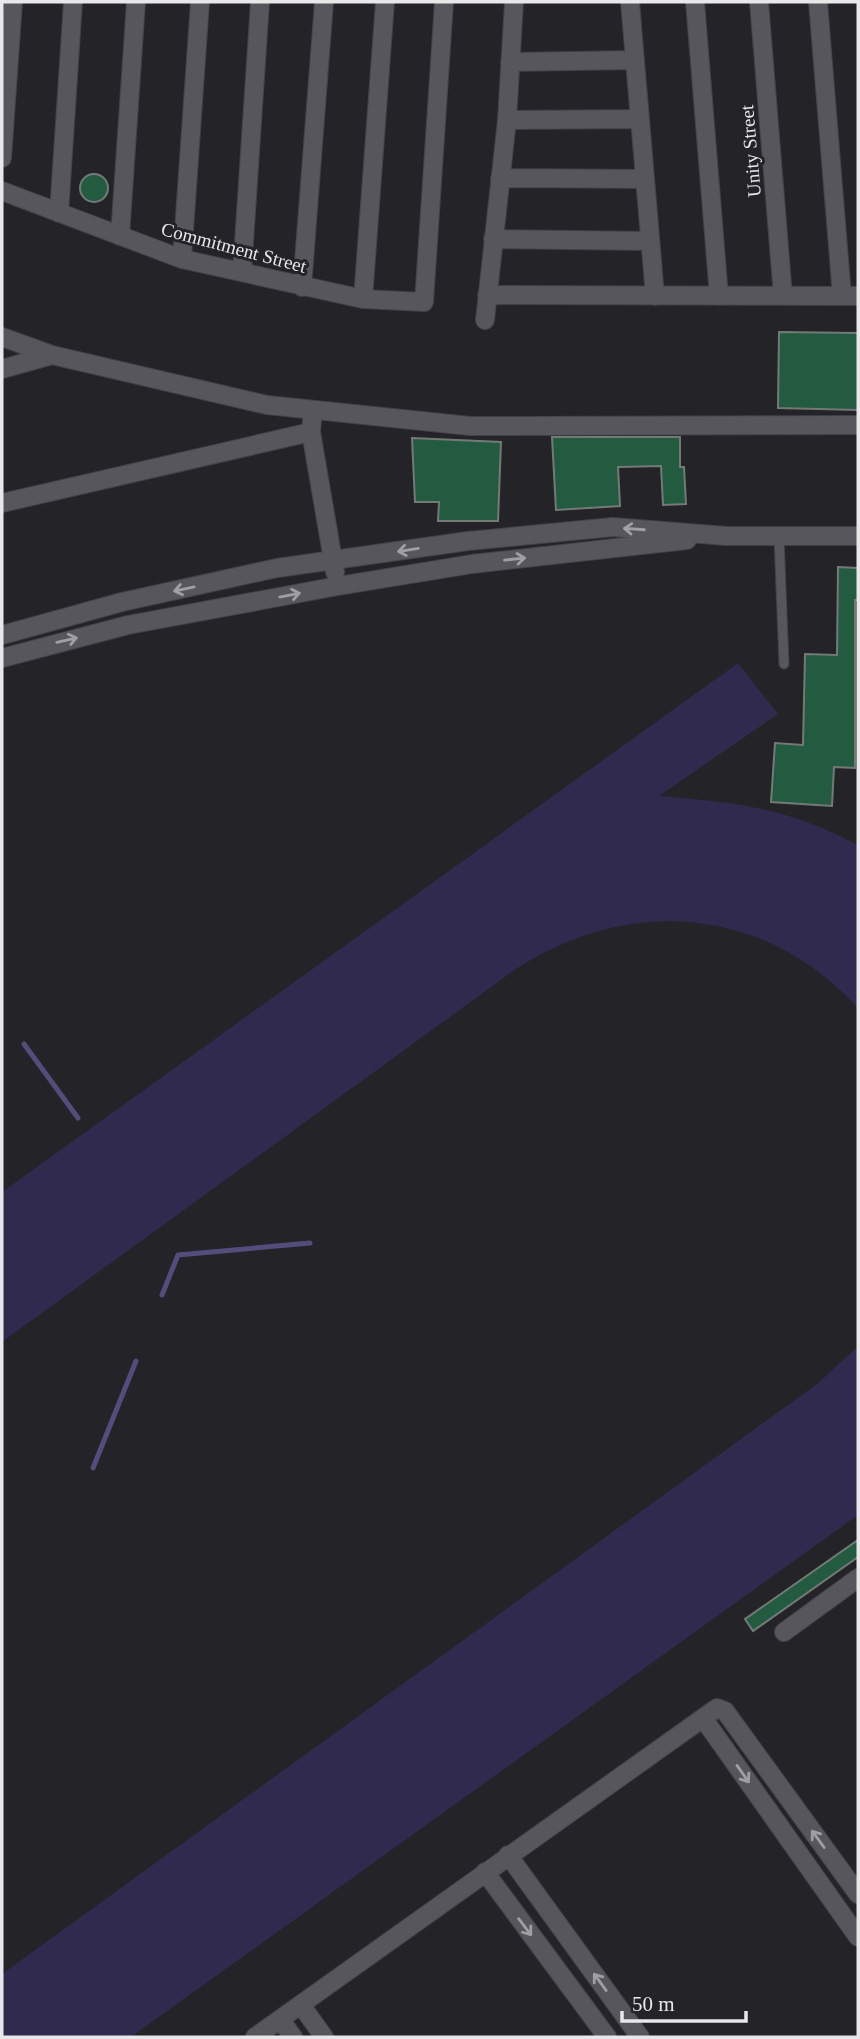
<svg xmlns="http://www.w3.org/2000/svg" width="860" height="2039" viewBox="0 0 860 2039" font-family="Georgia,serif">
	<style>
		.green { fill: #2f2a4e }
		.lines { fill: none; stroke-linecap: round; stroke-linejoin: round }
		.stream { stroke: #524d7a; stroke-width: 5 }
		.building { fill: #235b41; stroke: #737a76; stroke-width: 2 }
		.service-casing { stroke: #424145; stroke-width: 11 }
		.minor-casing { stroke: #424145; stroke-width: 20 }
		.service { stroke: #56565c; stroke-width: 9 }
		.minor { stroke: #56565c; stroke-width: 18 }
		.oneway { stroke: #9f9fa4 }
		.labels { text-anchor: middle; stroke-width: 6; stroke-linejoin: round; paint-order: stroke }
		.street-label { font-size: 19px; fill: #e8e8eb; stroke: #232328 }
	</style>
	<rect width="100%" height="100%" fill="#232328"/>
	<!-- green -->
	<path class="green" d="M738 663 778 714 659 796C736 802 788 808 858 845V1008C765 906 630 895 516 969L2 1342V1192Z
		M858 1346V1515L131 2037H2V1974L817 1384Z"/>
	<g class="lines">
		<!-- stream -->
		<path class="stream" d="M24 1044 78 1118
			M162 1295 178 1255 310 1243
			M93 1468 136 1361"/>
	</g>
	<!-- building -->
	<path class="building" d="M80 188a14 14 0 1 1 28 0a14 14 0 1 1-28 0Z
		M779 332 858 333V410L778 408Z
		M552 437H680V467H684L686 504 663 505 661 466 618 467 620 506 556 510Z
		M412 438 501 442 498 521H438L439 502H415Z
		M838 567 858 568V600H855V768L834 767 832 806 771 802 775 743 803 745 805 654 837 655Z
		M858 1540V1557L753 1631 745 1619Z"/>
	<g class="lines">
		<!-- service casing -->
		<g class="service-casing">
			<path id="service" d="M779 537 784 664"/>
		</g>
		<!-- minor casing -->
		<g class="minor-casing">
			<path id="minor" d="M630 2 655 296
				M695 2 719 296
				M759 2 783 296
				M818 2 842 296
				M510 62 635 60
				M507 120 640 119
				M2 158 13 2
				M500 178 645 179
				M2 191 182 259 363 299 424 302 444 2
				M59 213 73 2
				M120 236 136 2
				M493 239 650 241
				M182 259 200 2
				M242 272 260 2
				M302 287 324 2
				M487 295 858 296
				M363 299 385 2
				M485 320 507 120 514 2
				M2 337 52 355
				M2 369 52 355 267 405 470 426 858 425
				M312 420 311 432 335 572
				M2 503 311 432
				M2 635 122 602 277 568 468 541 613 527 726 536H858
				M2 658 128 625 338 586 472 564 687 540
				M784 1632 858 1578
				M703 1718 858 1937
				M508 1855 640 2037
				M485 1872 607 2037
				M301 2005 324 2037
				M280 2019 293 2037
				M255 2037 717 1708 725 1711 858 1894"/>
		</g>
		<!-- service -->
		<use href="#service" class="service"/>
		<!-- minor -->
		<use href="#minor" class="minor"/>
	</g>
	<!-- one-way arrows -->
	<defs><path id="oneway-shaft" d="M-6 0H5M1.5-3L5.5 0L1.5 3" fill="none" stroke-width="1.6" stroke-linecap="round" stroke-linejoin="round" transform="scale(1.75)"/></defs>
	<g class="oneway">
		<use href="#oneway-shaft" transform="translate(634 529) rotate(-176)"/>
		<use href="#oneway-shaft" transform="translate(408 550) rotate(171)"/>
		<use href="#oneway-shaft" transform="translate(515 559) rotate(-6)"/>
		<use href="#oneway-shaft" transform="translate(184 589) rotate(168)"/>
		<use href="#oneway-shaft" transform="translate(290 595) rotate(-11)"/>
		<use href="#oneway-shaft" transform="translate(67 640) rotate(-13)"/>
		<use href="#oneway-shaft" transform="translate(743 1774) rotate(55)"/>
		<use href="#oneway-shaft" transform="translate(818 1839) rotate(-126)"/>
		<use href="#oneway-shaft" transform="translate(525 1927) rotate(53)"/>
		<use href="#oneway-shaft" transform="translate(600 1982) rotate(-126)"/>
	</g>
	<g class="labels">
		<!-- street labels -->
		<g class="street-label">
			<text transform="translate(750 151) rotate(-95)" y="7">Unity Street</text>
			<text transform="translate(234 247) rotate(15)" y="7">Commitment Street</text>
		</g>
	</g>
	<!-- border -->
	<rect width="860" height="2039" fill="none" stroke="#e8e8eb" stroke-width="7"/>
	<!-- scale -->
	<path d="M622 2011v10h124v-10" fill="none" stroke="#e8e8eb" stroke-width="3.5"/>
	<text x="632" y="2011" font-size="21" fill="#e8e8eb" stroke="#232328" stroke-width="5" paint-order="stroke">50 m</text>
</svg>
